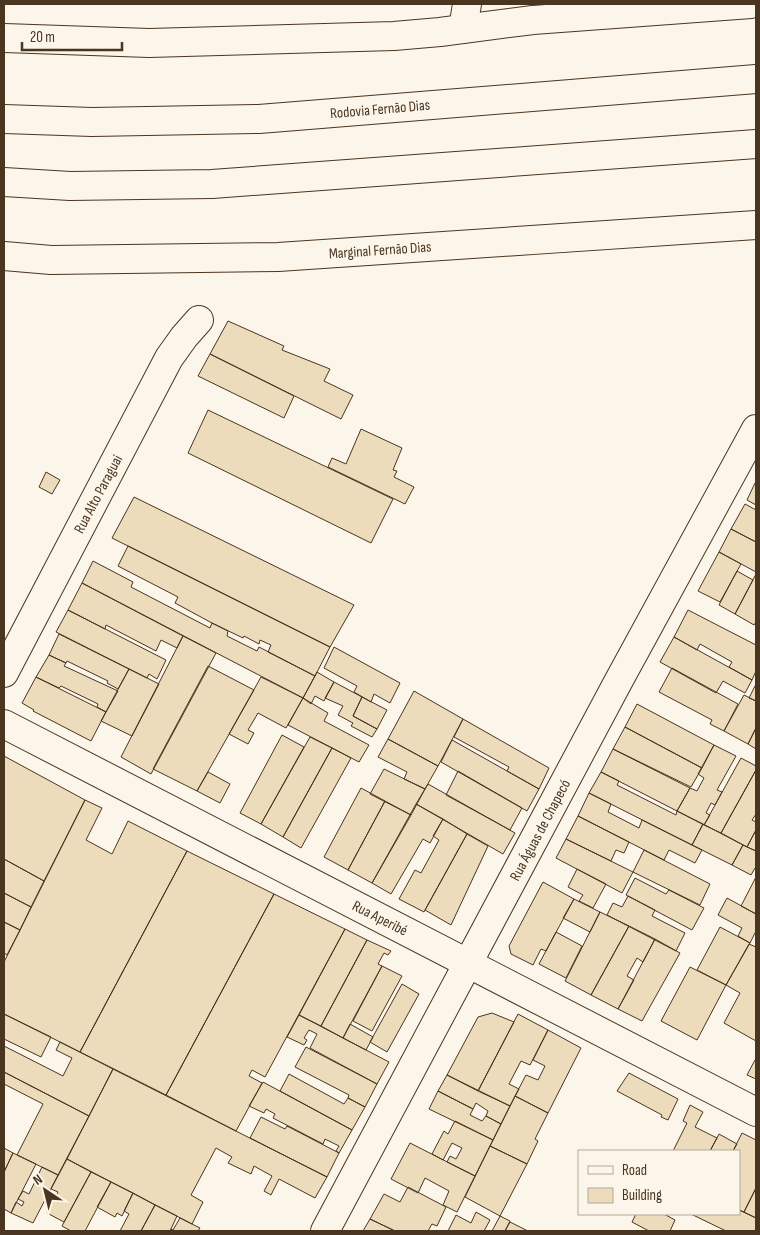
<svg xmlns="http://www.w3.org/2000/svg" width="760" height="1235" viewBox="0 0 760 1235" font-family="'Sofia Sans Condensed',sans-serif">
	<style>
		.building { fill: #ecdcbc; stroke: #4a3520 }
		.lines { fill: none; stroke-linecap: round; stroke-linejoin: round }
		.street-casing { stroke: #4a3520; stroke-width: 30 }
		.highway-casing { stroke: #4a3520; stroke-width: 30 }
		.street { stroke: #fbf6e9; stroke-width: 28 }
		.highway { stroke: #fbf6e9; stroke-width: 28 }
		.labels { text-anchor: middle; stroke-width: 4; stroke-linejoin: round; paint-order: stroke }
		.street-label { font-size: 15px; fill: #4a3520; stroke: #fbf6e9 }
	</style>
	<rect width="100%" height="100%" fill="#fbf6e9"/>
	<!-- building -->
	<path class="building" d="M228 321 284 346 282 350 330 369 324 381 353 395 341 419 210 354Z
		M210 354 294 396 284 418 198 376Z
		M208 410 393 499 371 543 188 453Z
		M361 429 402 448 393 470 397 471 394 477 414 487 405 504 328 467 332 458 346 464Z
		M46 472 60 480 52 494 39 487Z
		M755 483 756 484V505L747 500Z
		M134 497 354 605 330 647 112 538Z
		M745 504 756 510V542L731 529Z
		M731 529 756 542V572L719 552Z
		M128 546 330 647 315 676 268 652 271 645 260 640 259 644 244 636 243 638 212 623 175 603 178 597 118 566Z
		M719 552 741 564 720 602 698 591Z
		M93 561 133 582 131 587 210 628 212 623 228 631 227 636 257 651 259 647 315 676 303 698 82 583Z
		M737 571 753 580 735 614 719 605Z
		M756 574V622L754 625 735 614Z
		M82 583 183 636 177 648 161 640 156 651 106 625 105 629 68 610Z
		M68 610 166 660 157 679 149 674 147 678 56 632Z
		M688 610 756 645V671L752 680 729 667 732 662 700 644 697 650 674 637Z
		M59 634 129 669 118 689 107 683 108 681 67 661 66 663 49 655Z
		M183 636 216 653 151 774 121 757Z
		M674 637 752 680 745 693 723 681 716 693 660 662Z
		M334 647 400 683 390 703 374 694 371 702 354 692 357 686 324 668Z
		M49 655 66 663 64 666 118 691 106 712 97 707 98 704 61 686 59 688 36 677Z
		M208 666 254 690 197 791 153 769Z
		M672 668 738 704 724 731 710 724 712 720 659 692Z
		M129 669 159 684 132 736 101 721Z
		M317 672 334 682 324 701 315 696 311 704 303 698Z
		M36 677 106 712 91 741 33 711 34 710 22 703Z
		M261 677 303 698 286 728 258 713 248 730 254 733 248 744 229 734Z
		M334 682 362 697 353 716 377 729 372 737 351 726 353 723 338 715 343 706 325 698Z
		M756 684V701L749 698Z
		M414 691 463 719 438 766 388 739Z
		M744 695 756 701V728L748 744 724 731Z
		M362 697 387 710 377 729 353 716Z
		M303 698 328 713 324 721 369 745 359 762 288 725Z
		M637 704 714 745 702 768 625 727Z
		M463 719 549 768 539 789 507 771 509 767 454 737Z
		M625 727 702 768 691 787 613 749Z
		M756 728V749L748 744Z
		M282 735 304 747 261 824 240 813Z
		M310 737 332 748 283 837 261 824Z
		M388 739 438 766 425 789 404 779 407 772 378 757Z
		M452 740 539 789 527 811 441 762Z
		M714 745 736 756 717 790 722 792 715 805 711 803 706 813 710 815 704 825 677 811 690 788 697 791 704 778 698 774Z
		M332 748 351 758 301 848 283 837Z
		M613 749 690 788 677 811 601 772Z
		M4 756 85 800 44 881 4 859Z
		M741 758 756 766V770L721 833 704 825Z
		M384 769 425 789 411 815 370 794Z
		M756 770V814L752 820 756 822V830L747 847 721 833Z
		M458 771 522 808 510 830 446 795Z
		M208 772 230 784 220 803 197 791Z
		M601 772 619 781 617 785 676 815 677 811 703 824 692 845 589 793Z
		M428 784 515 833 503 854 416 804Z
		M361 788 385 801 348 870 324 857Z
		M589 793 611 804 608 812 639 828 642 820 702 850 695 863 669 850 664 860 578 816Z
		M85 800 102 808 86 840 112 854 128 821 187 851 80 1052 4 1014V962Z
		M385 801 411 815 372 883 348 870Z
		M416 804 443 819 430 843 423 839 391 894 372 883Z
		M578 816 629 842 624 853 616 850 611 861 566 839Z
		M443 819 467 834 424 912 399 899 415 870 421 873 439 840 433 836Z
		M703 824 743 845 732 865 692 845Z
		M756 830V851L747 847Z
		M467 834 488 846 451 925 425 910Z
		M566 839 633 872 622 893 556 858Z
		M743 845 756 851V868H755L751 875 732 865Z
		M644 850 710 884 700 905 633 872Z
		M187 851 274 894 166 1095 80 1052Z
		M4 859 44 881 31 907 4 893Z
		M577 869 606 884 593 908 579 901 583 895 568 887Z
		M756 877V914L741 906Z
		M635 878 666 894 669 890 704 908 692 930 626 895Z
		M543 882 574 899 546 951 541 949 533 965 511 954 509 946Z
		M4 893 31 907 20 930 4 922Z
		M274 894 345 929 265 1077 252 1070 249 1076 262 1083 236 1131 166 1095Z
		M628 896 655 910 652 916 685 933 676 951 607 915 613 903 622 907Z
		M727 898 756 914V931L750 943 738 936 742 928 718 915Z
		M574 899 600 912 590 932 563 918Z
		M600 912 629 926 591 995 565 981Z
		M4 922 20 930 7 955 4 953Z
		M629 926 655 939 643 962 637 958 627 976 634 980 618 1009 591 995Z
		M720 927 750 943 726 985 697 970Z
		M345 929 367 940 321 1026 299 1015Z
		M556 932 582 946 566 978 539 964Z
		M655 939 680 953 642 1021 618 1009Z
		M367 940 391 951 388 955 384 953 378 964 382 966 343 1038 321 1026Z
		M749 944 756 947V1041L724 1023 740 993 726 985Z
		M382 966 402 976 372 1031 353 1021Z
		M690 967 726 985 697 1040 661 1021Z
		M402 984 419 994 387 1052 370 1042Z
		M492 1013 514 1022 478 1091 447 1075 478 1017Z
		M4 1014 51 1037 41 1057 4 1039Z
		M518 1014 548 1030 530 1065 521 1061 509 1084 519 1089 510 1106 478 1091Z
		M299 1015 389 1062 377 1084 310 1048 317 1034 309 1030 304 1038 307 1040 304 1045 287 1037Z
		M350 1024 373 1037 366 1050 343 1038Z
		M548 1030 581 1048 548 1113 515 1096 526 1075 538 1080 545 1066 533 1060Z
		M60 1042 113 1069 89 1116 4 1072V1046L63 1076 72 1058 56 1050Z
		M306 1047 377 1084 365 1107 348 1098 349 1095 295 1067Z
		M755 1060 756 1061V1079L747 1075Z
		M113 1069 327 1177 315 1198 279 1179 271 1195 264 1191 272 1176 254 1166 251 1174 228 1163 232 1157 216 1148 191 1195 203 1202 192 1224 67 1159Z
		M4 1072 89 1116 58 1175 17 1155 43 1104 4 1084Z
		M629 1073 678 1099 668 1120 661 1117 662 1115 617 1091Z
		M289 1074 344 1104 348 1098 365 1107 352 1130 280 1091Z
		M447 1075 510 1106 501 1124 486 1116 488 1111 476 1103 473 1109 438 1091Z
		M263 1082 352 1130 339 1153 336 1151 339 1146 325 1139 323 1144 273 1118 275 1114 266 1109 264 1113 249 1106Z
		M438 1091 473 1109 470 1115 482 1121 486 1116 501 1124 493 1140 429 1109Z
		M515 1096 548 1113 535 1139 538 1141 527 1164 490 1146Z
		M690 1105 703 1112 695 1127 717 1138 710 1151H673L687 1123 683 1121Z
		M261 1117 285 1129 287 1126 339 1153 327 1177 250 1138Z
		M455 1121 493 1140 475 1176 447 1162 450 1156 456 1159 462 1148 452 1143 443 1160 432 1154 444 1131 448 1134Z
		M742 1133 756 1140V1188L744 1212 739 1210V1151H733Z
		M719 1134 737 1144 733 1151H710Z
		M410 1143 475 1176 457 1212 443 1205 449 1191 425 1178 418 1193 391 1179Z
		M490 1146 527 1164 500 1216 465 1197Z
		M4 1148 13 1153 4 1172Z
		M13 1153 36 1164 11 1213 4 1209V1172Z
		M67 1159 91 1172 64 1222 47 1213 58 1192 51 1189Z
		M42 1167 58 1175 33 1223 11 1213 16 1202 22 1206 24 1202 18 1199 23 1191 29 1194Z
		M91 1172 111 1182 85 1231H71L62 1226Z
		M111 1182 133 1193 122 1216 117 1213 115 1217 97 1207Z
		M408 1187 446 1207 437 1226 432 1224 428 1231H395L370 1219 384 1194 400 1202Z
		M756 1188V1218L744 1212Z
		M133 1193 155 1205 141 1231H120L129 1214 124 1211Z
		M155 1205 177 1216 170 1231H141Z
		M739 1210 756 1218V1231H726L691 1214H739Z
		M476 1212 490 1220 484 1231H448L456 1215 471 1223Z
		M636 1214H664L675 1220 670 1231H649L632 1222Z
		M500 1216 510 1221 505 1231H492Z
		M180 1218 200 1228 198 1231H170L171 1229 173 1230Z
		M370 1219 395 1231H363Z
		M510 1222 528 1231H505Z"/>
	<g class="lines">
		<!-- street casing -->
		<g class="street-casing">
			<path id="street" d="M463 29 467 4
				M4 673 169 358 184 337 199 320
				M4 724 756 1112
				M325 1231 618 682 756 429"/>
		</g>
		<!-- highway casing -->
		<g class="highway-casing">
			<path id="highway" d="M4 38 149 43 394 36 440 32 533 20 751 4
				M4 119 92 122 259 119 756 79
				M4 182 70 186 212 184 756 144
				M4 256 51 260 278 257 756 225"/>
		</g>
		<!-- street -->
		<use href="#street" class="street"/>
		<!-- highway -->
		<use href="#highway" class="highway"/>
	</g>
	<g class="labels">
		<!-- street labels -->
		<g class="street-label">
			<text transform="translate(380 109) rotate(-5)" y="5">Rodovia Fernão Dias</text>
			<text transform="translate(380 250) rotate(-4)" y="5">Marginal Fernão Dias</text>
			<text transform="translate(98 494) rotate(-62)" y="5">Rua Alto Paraguai</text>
			<text transform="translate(540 830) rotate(-62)" y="5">Rua Águas de Chapecó</text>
			<text transform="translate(380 918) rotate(27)" y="5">Rua Aperibé</text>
		</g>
	</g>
	<!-- border -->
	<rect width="760" height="1235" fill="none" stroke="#4a3520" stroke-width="10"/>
	<!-- legend -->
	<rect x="578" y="1150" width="162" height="65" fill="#fbf6e9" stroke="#b4a999"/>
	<rect x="588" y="1166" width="25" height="8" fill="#fbf6e9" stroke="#b4a999"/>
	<text x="622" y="1175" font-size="15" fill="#4a3520">Road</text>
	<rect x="588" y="1188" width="25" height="15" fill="#ecdcbc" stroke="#b4a999"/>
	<text x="622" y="1200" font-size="15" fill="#4a3520">Building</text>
	<!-- north arrow -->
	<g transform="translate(45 1190) rotate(325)" stroke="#fbf6e9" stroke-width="4" paint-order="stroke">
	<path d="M0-4L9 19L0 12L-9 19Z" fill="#4a3520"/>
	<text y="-8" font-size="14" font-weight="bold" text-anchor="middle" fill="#4a3520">N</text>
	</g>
	<!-- scale -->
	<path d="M22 42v8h100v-8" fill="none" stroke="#4a3520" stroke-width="2.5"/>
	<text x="30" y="42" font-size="15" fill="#4a3520" stroke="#fbf6e9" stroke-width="4" paint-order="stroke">20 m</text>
</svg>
